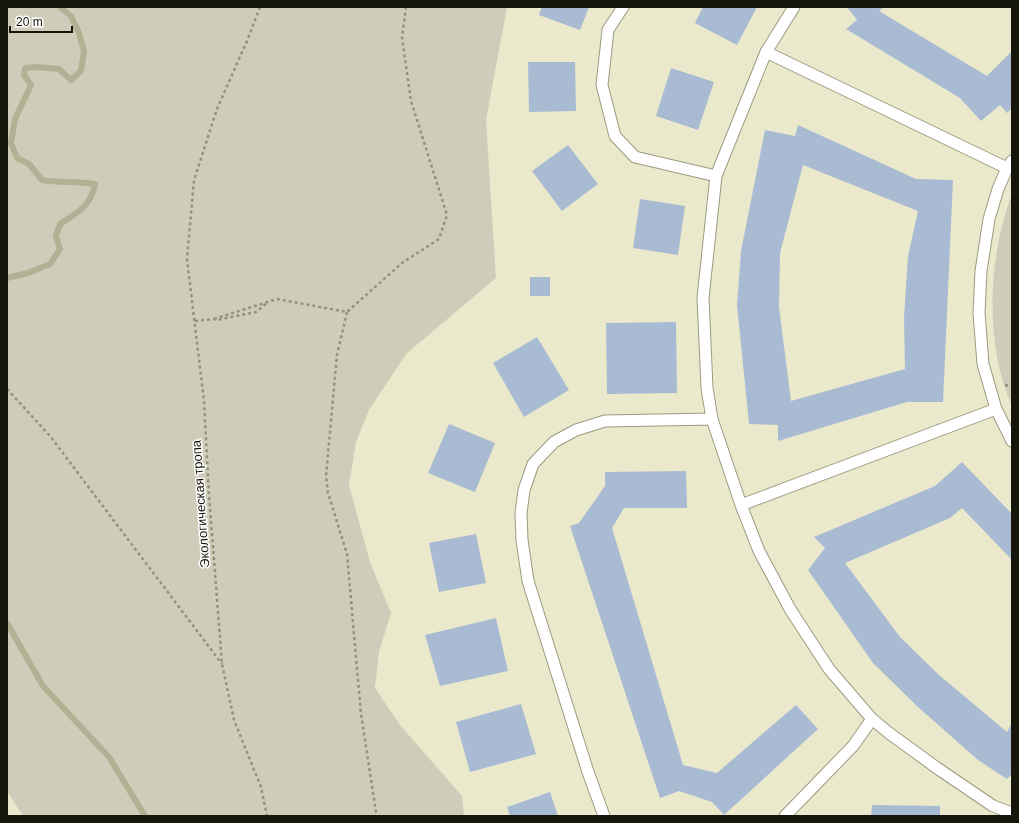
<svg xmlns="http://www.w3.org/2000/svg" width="1019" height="823" viewBox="0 0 1019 823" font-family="Helvetica,sans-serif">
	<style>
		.green { fill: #cfcdb9 }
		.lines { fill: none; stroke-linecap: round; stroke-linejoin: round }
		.stream { stroke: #b3b093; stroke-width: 6 }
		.building { fill: #a8bbd3; fill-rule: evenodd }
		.lane-casing { stroke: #9d9a80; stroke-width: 13 }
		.path { stroke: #94927d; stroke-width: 2.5; stroke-dasharray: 3 3; stroke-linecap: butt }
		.lane { stroke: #fff; stroke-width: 11 }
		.labels { text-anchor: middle; stroke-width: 3; stroke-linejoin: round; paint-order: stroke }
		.street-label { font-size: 13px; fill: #16150b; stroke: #fff }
	</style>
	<rect width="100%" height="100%" fill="#ebe9cc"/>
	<!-- green -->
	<path class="green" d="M7 7H507L486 120 496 278 406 354 369 410 356 442 349 485 370 562 391 613 379 652 375 688 400 725 462 796 464 816H23L7 791Z
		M1012 194V406C984 344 988 256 1012 194Z"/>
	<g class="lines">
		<!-- stream -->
		<path class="stream" d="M7 278 28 273 50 264 60 249 56 236 60 224C77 213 91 206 95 184 77 181 59 183 42 180L29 164 17 158 11 143 15 119 31 85 24 75 25 68 37 67 59 69 71 80 81 71 84 51 79 33 71 16 60 7
			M7 623 43 686 109 757 145 816"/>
	</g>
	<!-- building -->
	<path class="building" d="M542 7H589L580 30 539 15Z
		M703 7H757L737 45 695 23Z
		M847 7H884L879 11 987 76 1012 51V108L1007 113 1000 105 981 121 960 98 846 29 857 20Z
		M528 62H575L576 111 529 112Z
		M671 68 714 82 698 130 656 116Z
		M798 125 916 179 953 180 943 402H907L778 441V425L749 424 737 305 741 251 765 130 795 136ZM803 165 918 211 908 256 904 317 905 369 791 401 779 307 780 253Z
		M568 145 598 184 562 211 532 171Z
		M640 199 685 206 678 255 633 248Z
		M530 277H550V296H530Z
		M676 322 677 393 607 394 606 323Z
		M537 337 569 390 524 417 493 363Z
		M449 424 495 443 475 492 428 473Z
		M962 462 1012 514V560L962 508 950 518 845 563 900 637 939 675 1007 732 1012 723V774L1007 779 978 760 918 707 873 663 808 570 825 548 814 537 935 486Z
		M686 471 687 508H624L612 528 683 765 717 773 796 705 818 729 724 815 712 802 679 791 660 798 570 526 579 523 605 486V472Z
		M476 534 486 583 439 592 429 543Z
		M496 618 508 671 440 686 425 635Z
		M521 704 536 754 470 772 456 722Z
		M550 792 558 816H510L507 807Z
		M872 805 940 806V816H871Z"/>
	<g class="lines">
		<!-- lane casing -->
		<g class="lane-casing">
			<path id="lane" d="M623 7 608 30 602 85 615 136 635 157 716 176
				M794 7 766 52 716 176 703 298 707 388 712 419 741 505 759 551 790 609 829 669 872 719 889 733 937 768 993 806 1012 813
				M766 52 1007 168
				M1012 161 1007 168 998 189 989 219 981 271 979 313 983 364 996 409 1012 441
				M741 505 996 409
				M604 816 588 772 528 581 522 540 521 513 524 490 533 464 554 442 576 430 605 421 712 419
				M785 816 853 746 872 719"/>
		</g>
		<!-- path -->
		<path class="path" d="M260 7 247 41 217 109 194 180 187 259 204 401 209 495 222 664 234 720 261 787 267 816
			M347 312 337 355 326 476 328 493 347 554 361 714 376 812 378 816
			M214 319 277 299 347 312 402 263 439 239 447 215 411 101 402 37 406 7
			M195 321 214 319 217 320 256 312 266 304
			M1005 385 1012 386
			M7 389 50 436 222 664"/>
		<!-- lane -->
		<use href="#lane" class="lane"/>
	</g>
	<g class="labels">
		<!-- street labels -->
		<g class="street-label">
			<text transform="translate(200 504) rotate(-94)" y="5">Экологическая тропа</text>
		</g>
	</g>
	<!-- border -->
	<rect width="1019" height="823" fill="none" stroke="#16150b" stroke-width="16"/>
	<!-- scale -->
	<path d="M10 26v6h62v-6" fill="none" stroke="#16150b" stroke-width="2"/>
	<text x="16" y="26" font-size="12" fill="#16150b" stroke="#ffffff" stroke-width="3" paint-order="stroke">20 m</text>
</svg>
